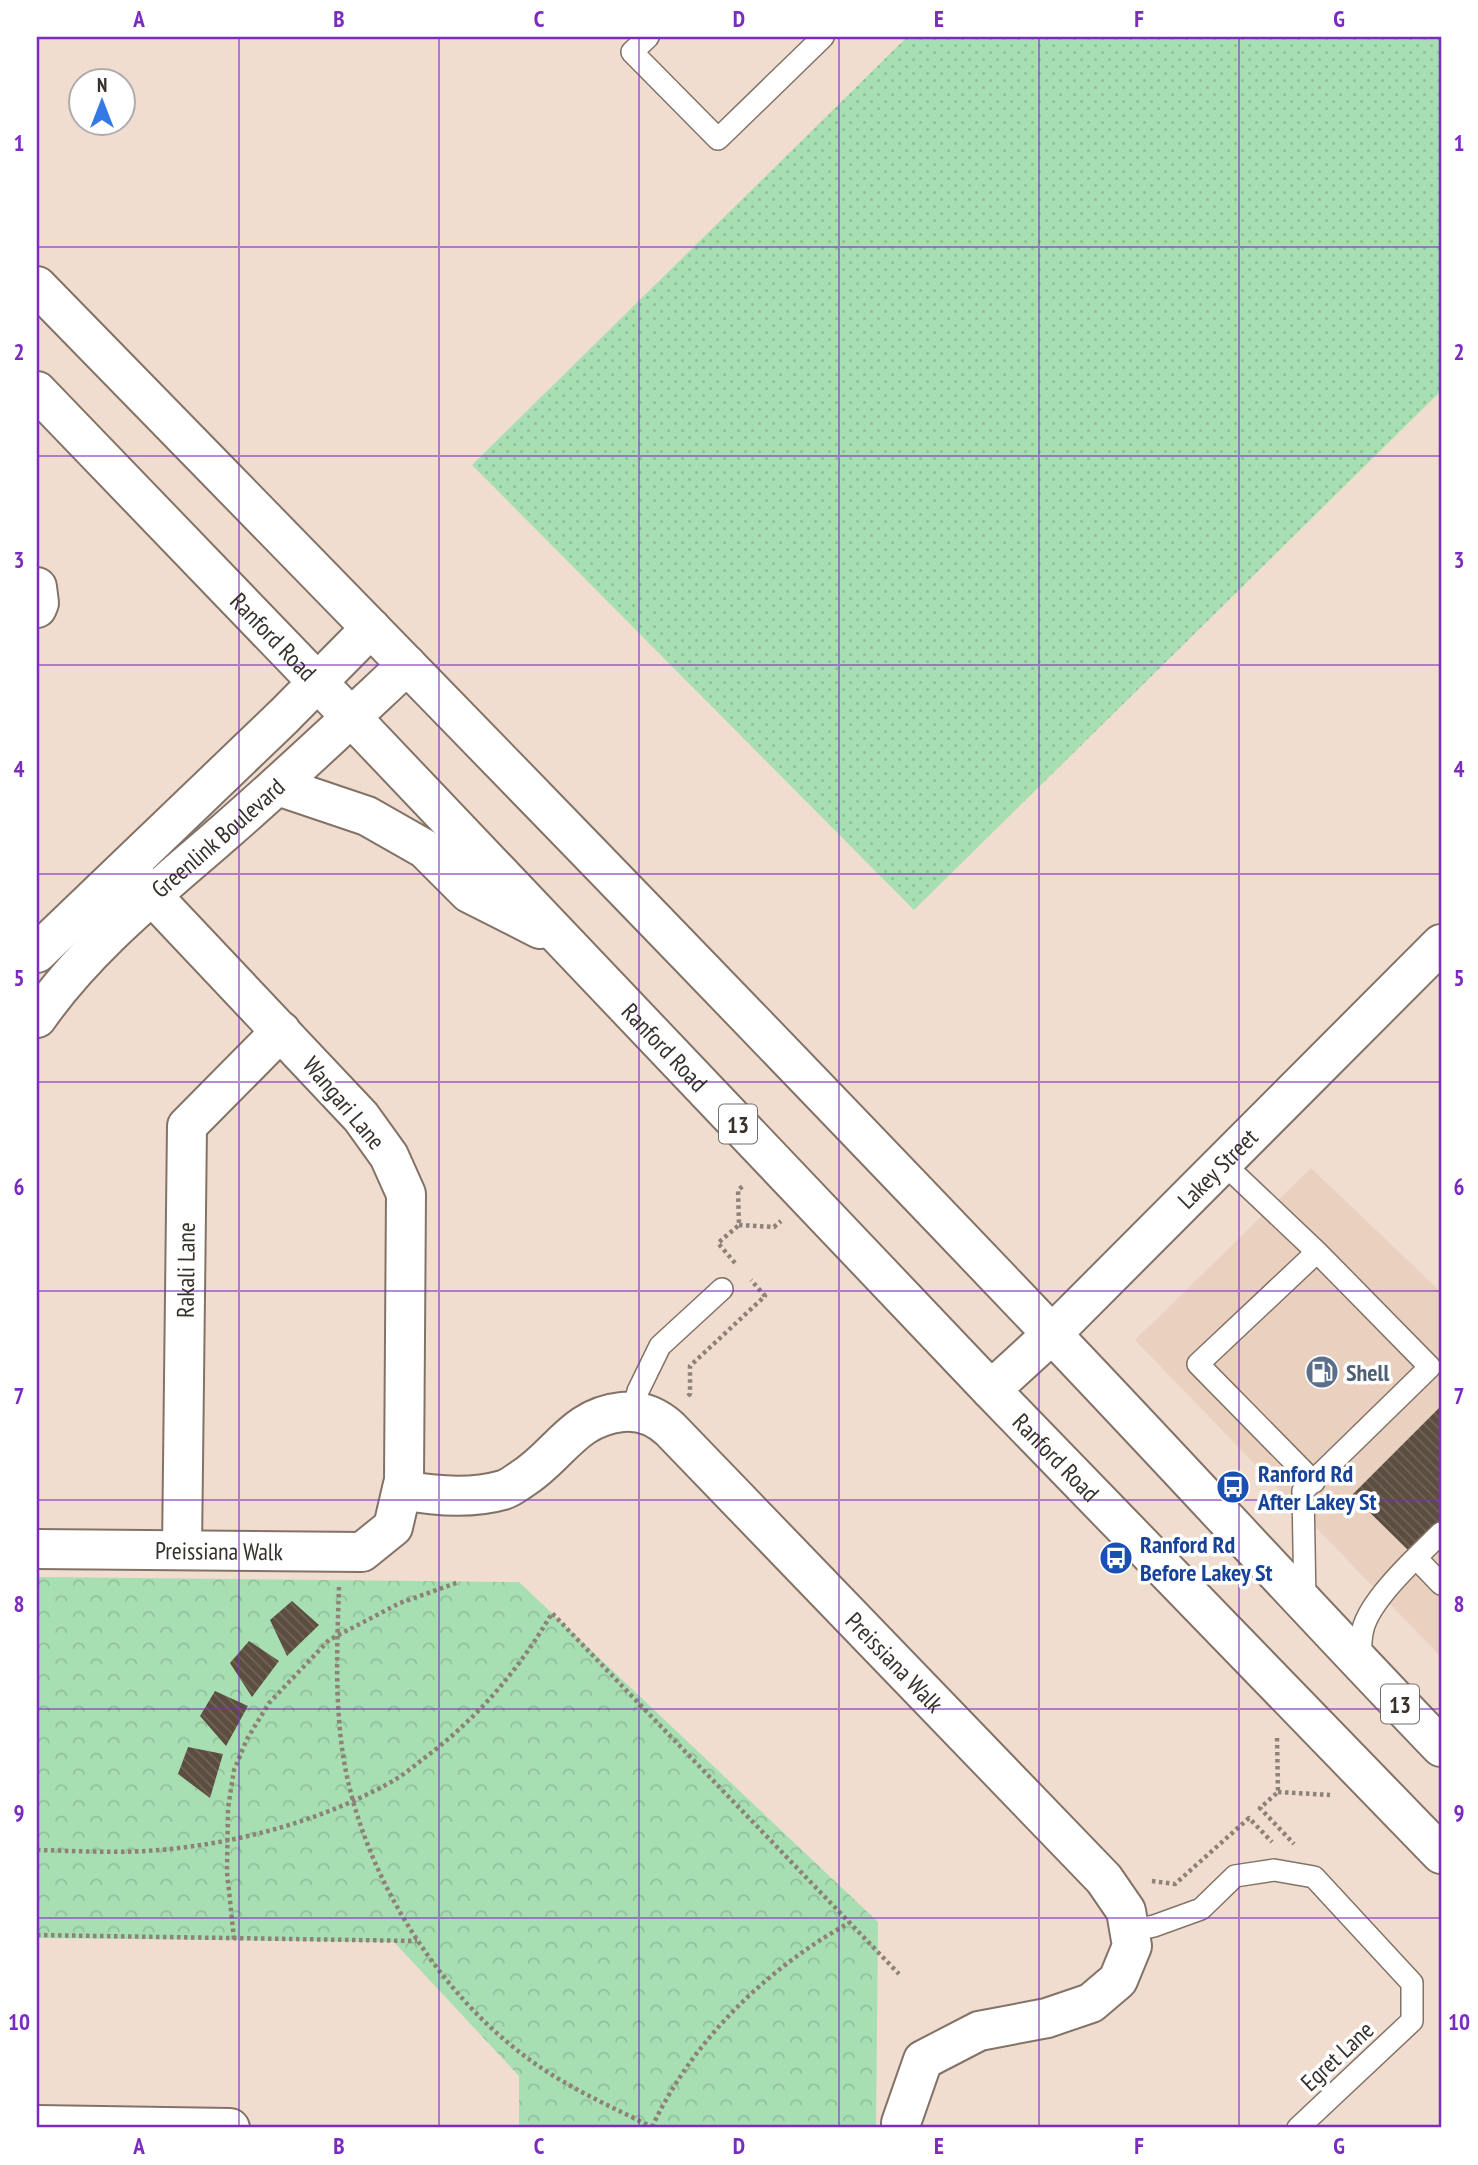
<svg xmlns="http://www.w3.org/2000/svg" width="1478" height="2165" font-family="'PT Sans Narrow',sans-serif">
  <defs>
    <pattern id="grass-dots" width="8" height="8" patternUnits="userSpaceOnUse" patternTransform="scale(1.75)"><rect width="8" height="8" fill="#a8dfb2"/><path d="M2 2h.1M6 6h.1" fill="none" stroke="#91c099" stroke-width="1.8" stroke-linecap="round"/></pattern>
    <pattern id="forest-crowns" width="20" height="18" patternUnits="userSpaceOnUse" patternTransform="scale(1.75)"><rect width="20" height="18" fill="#a8dfb2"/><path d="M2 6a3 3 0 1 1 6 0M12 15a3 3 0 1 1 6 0" fill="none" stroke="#91c099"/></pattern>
    <pattern id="building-back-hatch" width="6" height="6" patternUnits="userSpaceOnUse" patternTransform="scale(1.75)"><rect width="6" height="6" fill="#5c4d41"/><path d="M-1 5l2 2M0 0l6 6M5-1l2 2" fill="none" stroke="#71645a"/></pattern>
  </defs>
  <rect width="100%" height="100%" fill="#f0ddd0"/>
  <path fill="#ead1bf" d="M1311,1168L1441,1292V1657L1135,1340Z"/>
  <path fill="url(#grass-dots)" d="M907,37H1441V391L914,910L472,465Z"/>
  <path fill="url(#forest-crowns)" d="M37,1577L519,1582L878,1922L876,2128H519V2076L394,1942L37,1938Z"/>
  <path fill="url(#building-back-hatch)" d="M1439,1408L1441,1410V1519L1409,1551L1352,1495Z
    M292,1601L319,1625L287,1656L270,1620Z
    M249,1641L279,1661L252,1697L230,1663Z
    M215,1691L248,1706L226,1746L200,1716Z
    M188,1747L223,1754L210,1798L178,1774Z"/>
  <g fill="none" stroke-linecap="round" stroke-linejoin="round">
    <defs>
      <path id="service" d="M648,37L632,52L718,139L823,37
        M1223,1163L1317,1252L1430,1367L1303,1491L1305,1602
        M634,1410L638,1391L660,1346L722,1289
        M1314,1482L1198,1364L1317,1252
        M1416,1558L1441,1584
        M1360,1662C1361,1651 1360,1639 1363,1629C1370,1599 1419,1555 1441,1533
        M1130,1931L1154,1926L1201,1909L1235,1876L1274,1870L1314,1877L1412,1983V2021L1298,2128"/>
      <g id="minor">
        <path d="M37,587L39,603L37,608"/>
        <path d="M37,953L284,716L371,628"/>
        <path id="s1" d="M37,1018C88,945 160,889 226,831C288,777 347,721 407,665"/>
        <path id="s2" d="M402,1490C434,1496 472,1499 503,1490C510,1488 516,1483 522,1479C559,1456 573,1417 622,1412C640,1410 656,1416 670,1429L1104,1879L1126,1911L1132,1946L1118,1980L1091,2003L1047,2018L979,2031L923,2060L901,2123V2128"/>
        <path id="s3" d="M37,1549L362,1552L393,1527L404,1480L406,1194L389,1156L361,1117L127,869"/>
        <path id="s4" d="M182,1550L187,1126L281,1031"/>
        <path d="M37,2125L230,2128"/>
      </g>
      <g id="tertiary">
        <path id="s5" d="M991,1390L1052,1334L1441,944"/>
      </g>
      <g id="primary">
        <path d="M37,286C376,633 715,980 1050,1332C1181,1469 1309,1610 1441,1747"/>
        <path id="s6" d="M37,391L351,717L991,1390L1441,1854"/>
        <path d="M278,786L367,816L425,849L469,893L540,929"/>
      </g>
    </defs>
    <use href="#service" stroke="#837367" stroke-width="24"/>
    <use href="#minor" stroke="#837367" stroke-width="42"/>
    <use href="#tertiary" stroke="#837367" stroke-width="42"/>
    <use href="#primary" stroke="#837367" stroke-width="42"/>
    <path stroke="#8d8178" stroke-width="4.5" stroke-dasharray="3.5 3.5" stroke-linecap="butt" d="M739,1225L774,1227L781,1221
      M735,1263L718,1243L739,1225L738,1190L744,1185
      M688,1396L690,1394V1366L765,1296L751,1280
      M339,1587C337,1648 334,1711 346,1772C369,1885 444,2002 540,2067C575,2091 614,2108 652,2127
      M1277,1738L1278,1792L1260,1808L1294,1844
      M1278,1792L1330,1795
      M37,1850C81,1851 126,1854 170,1849C247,1841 325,1819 393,1781C403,1775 413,1767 423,1759C476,1720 519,1670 552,1613L899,1974
      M1152,1881L1175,1884L1249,1818L1272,1842
      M37,1935L417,1941
      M234,1939L227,1872L228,1808L234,1770L247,1739L269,1703L329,1640L400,1603L459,1582
      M652,2127C692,2041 766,1969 849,1923"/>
    <use href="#service" stroke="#fff" stroke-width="21"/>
    <use href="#minor" stroke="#fff" stroke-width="38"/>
    <use href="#tertiary" stroke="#fff" stroke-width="38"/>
    <use href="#primary" stroke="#fff" stroke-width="38"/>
  </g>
  <path fill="none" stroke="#7b2cbf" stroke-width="2" stroke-opacity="0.55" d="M239,37V2128M439,37V2128M639,37V2128M839,37V2128M1039,37V2128M1239,37V2128M37,247H1441M37,456H1441M37,665H1441M37,874H1441M37,1082H1441M37,1291H1441M37,1500H1441M37,1709H1441M37,1918H1441"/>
  <defs>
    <symbol id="fuel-disc" viewBox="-11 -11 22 22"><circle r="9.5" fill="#5c6f8a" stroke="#fff"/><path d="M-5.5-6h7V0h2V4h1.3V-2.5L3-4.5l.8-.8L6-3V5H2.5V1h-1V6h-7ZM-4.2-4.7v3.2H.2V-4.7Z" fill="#fff"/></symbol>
    <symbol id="bus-disc" viewBox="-11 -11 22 22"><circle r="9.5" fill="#1a4fb4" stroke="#fff"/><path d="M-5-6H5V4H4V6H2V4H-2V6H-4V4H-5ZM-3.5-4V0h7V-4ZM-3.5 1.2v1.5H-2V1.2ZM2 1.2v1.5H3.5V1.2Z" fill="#fff"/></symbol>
  </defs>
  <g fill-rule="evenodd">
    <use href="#fuel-disc" x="1303" y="1353" width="38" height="38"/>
    <use href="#bus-disc" x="1214" y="1468" width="38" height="38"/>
    <use href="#bus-disc" x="1097" y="1539" width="38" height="38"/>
  </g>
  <g text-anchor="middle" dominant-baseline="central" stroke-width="7" stroke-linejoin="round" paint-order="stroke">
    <g fill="#fff" stroke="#736e6b" stroke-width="2">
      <rect x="719" y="1104.5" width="38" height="39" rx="5"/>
      <rect x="1381" y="1684.5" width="38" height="39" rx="5"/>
    </g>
    <g font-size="23" font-weight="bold" fill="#37302b">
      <text x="738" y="1124">13</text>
      <text x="1400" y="1704">13</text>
    </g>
    <g font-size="24" fill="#37302b" stroke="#fff">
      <text stroke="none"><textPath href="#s6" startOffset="341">Ranford Road</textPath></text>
      <text stroke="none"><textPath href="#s1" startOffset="256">Greenlink Boulevard</textPath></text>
      <text stroke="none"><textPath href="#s6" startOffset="908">Ranford Road</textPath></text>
      <text transform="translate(344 1103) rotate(50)">Wangari Lane</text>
      <text stroke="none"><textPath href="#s5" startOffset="317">Lakey Street</textPath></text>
      <text stroke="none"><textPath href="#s4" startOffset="280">Rakali Lane</textPath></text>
      <text stroke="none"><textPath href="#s6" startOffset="1475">Ranford Road</textPath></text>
      <text stroke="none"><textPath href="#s3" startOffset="182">Preissiana Walk</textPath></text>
      <text stroke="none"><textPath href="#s2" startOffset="623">Preissiana Walk</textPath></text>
      <text transform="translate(1337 2056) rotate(-43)">Egret Lane</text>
    </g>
    <g font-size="24" font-weight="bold" fill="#4e5e75" stroke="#fff" text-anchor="start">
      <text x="1346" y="1372">Shell</text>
    </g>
    <g font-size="24" font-weight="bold" fill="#164399" stroke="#fff" text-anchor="start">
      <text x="1258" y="1473">Ranford Rd<tspan x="1258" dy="28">After Lakey St</tspan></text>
      <text x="1140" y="1544">Ranford Rd<tspan x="1140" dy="28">Before Lakey St</tspan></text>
    </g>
  </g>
  <rect width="1478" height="2165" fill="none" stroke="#ffffff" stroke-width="77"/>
  <g transform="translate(102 102)"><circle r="33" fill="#ffffff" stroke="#afacaa" stroke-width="2"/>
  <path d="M0-5L12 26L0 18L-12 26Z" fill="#3479e6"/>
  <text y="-10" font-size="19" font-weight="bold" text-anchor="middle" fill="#37302b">N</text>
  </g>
  <rect x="38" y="38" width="1402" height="2088" fill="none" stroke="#7b2cbf" stroke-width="2.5"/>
  <g font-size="23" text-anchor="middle" font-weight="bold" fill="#7b2cbf">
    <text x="139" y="27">A</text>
    <text x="339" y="27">B</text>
    <text x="539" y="27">C</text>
    <text x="739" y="27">D</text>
    <text x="939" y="27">E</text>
    <text x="1139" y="27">F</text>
    <text x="1339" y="27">G</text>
    <text x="19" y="151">1</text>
    <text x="1459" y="151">1</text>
    <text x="19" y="360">2</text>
    <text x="1459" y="360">2</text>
    <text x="19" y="568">3</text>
    <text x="1459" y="568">3</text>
    <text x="19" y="777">4</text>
    <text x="1459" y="777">4</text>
    <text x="19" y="986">5</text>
    <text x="1459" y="986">5</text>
    <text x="19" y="1195">6</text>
    <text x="1459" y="1195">6</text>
    <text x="19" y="1404">7</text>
    <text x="1459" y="1404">7</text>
    <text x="19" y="1612">8</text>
    <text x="1459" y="1612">8</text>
    <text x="19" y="1821">9</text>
    <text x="1459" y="1821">9</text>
    <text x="19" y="2030">10</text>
    <text x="1459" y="2030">10</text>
    <text x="139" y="2154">A</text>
    <text x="339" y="2154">B</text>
    <text x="539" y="2154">C</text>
    <text x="739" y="2154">D</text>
    <text x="939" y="2154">E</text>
    <text x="1139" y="2154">F</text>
    <text x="1339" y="2154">G</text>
  </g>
</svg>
